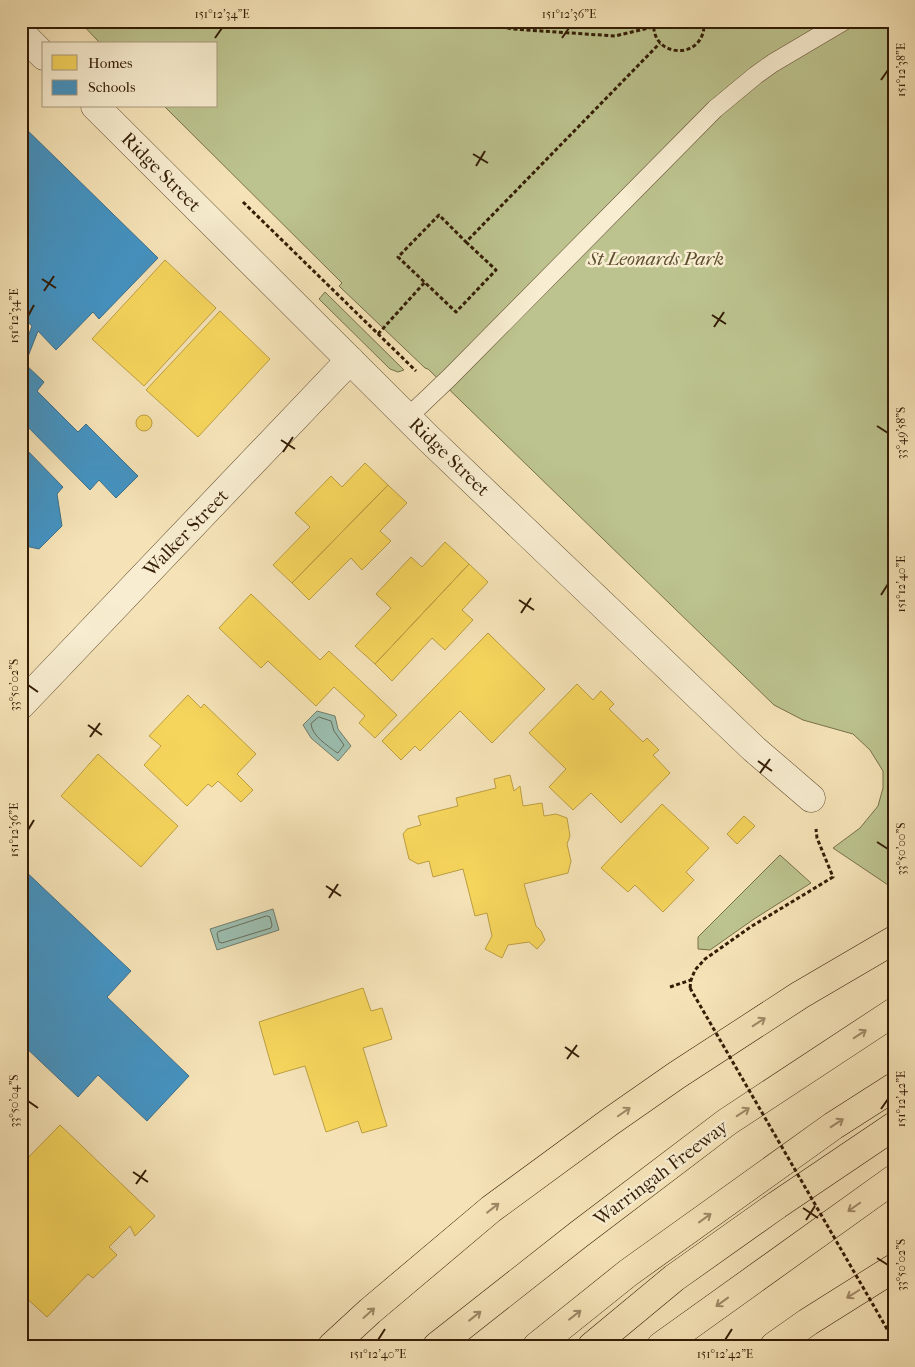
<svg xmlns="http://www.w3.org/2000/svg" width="915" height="1367" font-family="'IM FELL French Canon',serif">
  <rect width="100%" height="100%" fill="#f5e3b7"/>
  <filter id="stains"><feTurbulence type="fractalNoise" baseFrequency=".004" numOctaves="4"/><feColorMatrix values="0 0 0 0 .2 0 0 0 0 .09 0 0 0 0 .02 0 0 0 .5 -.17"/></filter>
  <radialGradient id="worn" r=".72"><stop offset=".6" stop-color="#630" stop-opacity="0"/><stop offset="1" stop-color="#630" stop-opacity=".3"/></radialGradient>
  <path fill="#bcc38e" stroke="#78704a" d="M79,21H894V889L833,848L860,828L878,806L883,788V771L870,750L853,734L803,720L774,705L428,369L425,368L339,286L342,283L164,106H216V44H101Z
    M325,292L404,370L398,372L390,369L319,299Z
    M780,855L811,883L754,919L710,950L698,949V937Z"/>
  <path fill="#9cbeb0" stroke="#727d6c" d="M317,711L335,716L338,729L351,746L338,761L311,738L303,725Z
    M273,909L279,930L217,950L210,929Z"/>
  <path fill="#f6d55c" stroke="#bc9e42" d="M165,260L216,308L144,386L92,339Z
    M220,311L270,359L198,437L146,390Z
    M136 423a8 8 0 1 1 16 0a8 8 0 1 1-16 0Z
    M365,463L388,485L292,583L273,565L310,527L295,513L331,476L342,487Z
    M388,485L407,503L380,531L391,541L362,570L351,558L309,600L292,583Z
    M445,542L469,564L375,664L355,646L391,608L376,594L411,557L422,567Z
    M469,564L488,582L462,610L473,620L445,650L432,638L392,681L375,664Z
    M251,594L320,660L329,651L397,715L375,738L359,723L365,716L334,687L316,706L268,661L261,668L219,628Z
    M488,633L545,689L492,743L460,711L420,751L415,746L401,760L382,741Z
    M577,684L593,700L601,691L614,704L609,709L643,742L647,738L659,750L653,755L670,773L621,823L591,793L573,810L549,787L566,769L529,733Z
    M188,695L201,708L204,704L256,754L237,774L253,790L241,802L218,781L212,787L208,784L187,806L144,765L161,746L149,736Z
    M98,754L178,826L141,867L61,796Z
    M510,775L514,791L520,786L523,806L542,803L544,816L556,814L567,818L570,836L567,844L571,861L568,873L524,884L536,926L541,931L545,940L537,949L529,942L508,945L502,958L485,949L492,936L487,913L475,916L463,869L433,877L429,861L418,864L409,859L403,834L407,829L421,825L418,816L458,806L456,798L496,788L494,779Z
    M662,804L709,848L686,872L694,880L663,912L635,885L628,892L601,868Z
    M744,816L755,826L737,844L727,834Z
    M363,988L371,1011L382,1008L392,1039L363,1048L387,1126L362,1133L358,1121L326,1132L305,1066L274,1075L259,1022Z
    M60,1125L155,1216L135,1236L130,1226L109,1247L117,1255L93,1278L88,1274L47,1317L21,1293V1202L26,1198L21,1193V1185L28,1178L21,1172V1165Z"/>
  <path fill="#4393c3" stroke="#3e6f8a" d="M21,124L158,258L99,319L93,312L56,350L38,331L25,364L44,382L37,391L78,432L86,424L138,476L116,498L99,480L90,490L21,420V355L32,326L21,316Z
    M21,444L63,487L57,494L62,526L39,549L21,545Z
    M21,867L131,971L107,997L189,1076L147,1121L98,1075L78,1097L21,1043Z"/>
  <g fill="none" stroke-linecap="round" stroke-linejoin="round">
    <path stroke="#686d5a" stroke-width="1" d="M319,717L331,721L334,731L344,745L338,753L336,752C327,745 312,736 311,724Z
      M267,916L270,917L272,925L271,928L222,943L219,942L217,934L218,932Z"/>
    <defs>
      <path id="service" d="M408,417L450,377L715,109L756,75L773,63L844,21"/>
      <path id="minor" d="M21,33L44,56
        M95,106L428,438L754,749L811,798"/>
      <path id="tertiary" d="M21,705L350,360"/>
      <path id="motorway" d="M332,1346L370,1311L491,1209L611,1121L677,1075L800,995L894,940
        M437,1346L578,1235L727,1122L894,1012
        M537,1346L628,1273L833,1126L894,1087
        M592,1346L674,1278L777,1205L894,1126
        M661,1346L894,1179
        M774,1346L808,1322L894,1268"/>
    </defs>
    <use href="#service" stroke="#644e32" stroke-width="19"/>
    <use href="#minor" stroke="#644e32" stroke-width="29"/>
    <use href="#tertiary" stroke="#644e32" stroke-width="29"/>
    <use href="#motorway" stroke="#331c05" stroke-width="29"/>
    <path stroke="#331c05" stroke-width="3" stroke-dasharray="4 2.5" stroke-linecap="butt" d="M482,21L512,29L615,36L653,27
      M654,21C649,59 707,62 704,21
      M243,202L416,371
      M466,242L496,270L456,312L398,257L439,215L466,242L660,43
      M378,334L425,282
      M670,987L691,980
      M690,988L691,980L695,970L705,959L752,926L833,877L817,838L816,829"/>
    <use href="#service" stroke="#f8edd0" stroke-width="18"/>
    <use href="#minor" stroke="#f8edd0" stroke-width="28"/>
    <use href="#tertiary" stroke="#f8edd0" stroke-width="28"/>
    <use href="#motorway" stroke="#f5e3b7" stroke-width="28"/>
    <path stroke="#331c05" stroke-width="3" stroke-dasharray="4 2.5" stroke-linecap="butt" d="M690,988L894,1341"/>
  </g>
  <defs><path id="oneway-shaft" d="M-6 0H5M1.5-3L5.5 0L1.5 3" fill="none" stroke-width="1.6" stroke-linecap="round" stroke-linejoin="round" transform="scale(1.25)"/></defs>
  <g stroke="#9e8967">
    <use href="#oneway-shaft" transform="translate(759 1022) rotate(-33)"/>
    <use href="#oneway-shaft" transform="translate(860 1034) rotate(-33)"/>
    <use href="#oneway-shaft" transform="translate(624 1112) rotate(-35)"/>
    <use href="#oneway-shaft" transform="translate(743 1112) rotate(-33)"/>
    <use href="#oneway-shaft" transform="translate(837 1123) rotate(-33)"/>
    <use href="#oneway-shaft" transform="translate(854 1207) rotate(145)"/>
    <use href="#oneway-shaft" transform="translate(493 1208) rotate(-38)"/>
    <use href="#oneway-shaft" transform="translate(705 1218) rotate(-36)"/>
    <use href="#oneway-shaft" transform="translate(853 1294) rotate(148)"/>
    <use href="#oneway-shaft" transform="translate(722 1302) rotate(144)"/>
    <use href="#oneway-shaft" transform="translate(369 1313) rotate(-42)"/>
    <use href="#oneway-shaft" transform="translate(575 1315) rotate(-38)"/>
    <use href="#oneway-shaft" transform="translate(475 1316) rotate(-38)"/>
  </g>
  <path fill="none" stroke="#331c05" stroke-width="2" d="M215,38L222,28M562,38L569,28M881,80L888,70M473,154L488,163M476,166L485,151M42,279L56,288M44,291L54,276M712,315L726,324M28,316L34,305M714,327L724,312M877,426L888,433M281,440L295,449M283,452L293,437M881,595L888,584M519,600L534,610M521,613L531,598M28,685L38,692M88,725L102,735M90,737L100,723M758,761L772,771M760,773L770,759M28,830L34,820M877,842L888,849M326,886L341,896M329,898L338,884M565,1047L579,1057M567,1059L577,1045M28,1101L38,1108M881,1109L888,1099M133,1172L148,1182M136,1184L146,1170M803,1208L818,1218M806,1220L815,1206M877,1258L888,1265M378,1340L385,1329M725,1340L732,1329"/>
  <g text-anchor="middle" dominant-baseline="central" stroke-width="5" stroke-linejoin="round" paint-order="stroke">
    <g font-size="19" fill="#331c05" stroke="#f8edd0">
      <text transform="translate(161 172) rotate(45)">Ridge Street</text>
      <text transform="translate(449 457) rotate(44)">Ridge Street</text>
      <text transform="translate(186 533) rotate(-46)">Walker Street</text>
      <text transform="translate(661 1173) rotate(-37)">Warringah Freeway</text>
    </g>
    <g font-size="19" font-style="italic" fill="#5c4e2e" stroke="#f8edd0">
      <text x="656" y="259">St Leonards Park</text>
    </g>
  </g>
  <rect width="915" height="1367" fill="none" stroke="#f5e3b7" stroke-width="55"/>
  <rect x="42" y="42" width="175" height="65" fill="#f8edd0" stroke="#a9997f"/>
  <rect x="52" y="55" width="25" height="15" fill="#f6d55c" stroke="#a9997f"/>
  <text x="88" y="68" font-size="15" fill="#331c05">Homes</text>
  <rect x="52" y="80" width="25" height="15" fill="#4393c3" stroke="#a9997f"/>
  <text x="88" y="92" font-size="15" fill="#331c05">Schools</text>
  <rect x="28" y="28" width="860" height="1312" fill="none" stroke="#331c05" stroke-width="2"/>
  <g font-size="12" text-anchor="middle" fill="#331c05">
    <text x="222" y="18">151°12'34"E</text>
    <text x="569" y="18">151°12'36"E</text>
    <text transform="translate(901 70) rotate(-90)" y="4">151°12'38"E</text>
    <text transform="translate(14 316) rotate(-90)" y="4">151°12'34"E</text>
    <text transform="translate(901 433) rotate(-90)" y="4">33°49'58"S</text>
    <text transform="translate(901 584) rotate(-90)" y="4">151°12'40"E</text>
    <text transform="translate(14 685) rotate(-90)" y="4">33°50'02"S</text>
    <text transform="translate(14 830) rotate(-90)" y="4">151°12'36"E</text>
    <text transform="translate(901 849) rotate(-90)" y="4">33°50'00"S</text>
    <text transform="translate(901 1099) rotate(-90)" y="4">151°12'42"E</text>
    <text transform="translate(14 1101) rotate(-90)" y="4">33°50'04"S</text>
    <text transform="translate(901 1265) rotate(-90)" y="4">33°50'02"S</text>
    <text x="378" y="1358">151°12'40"E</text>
    <text x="725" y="1358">151°12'42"E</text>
  </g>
  <rect width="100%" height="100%" filter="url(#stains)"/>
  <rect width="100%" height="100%" fill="url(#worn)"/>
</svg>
